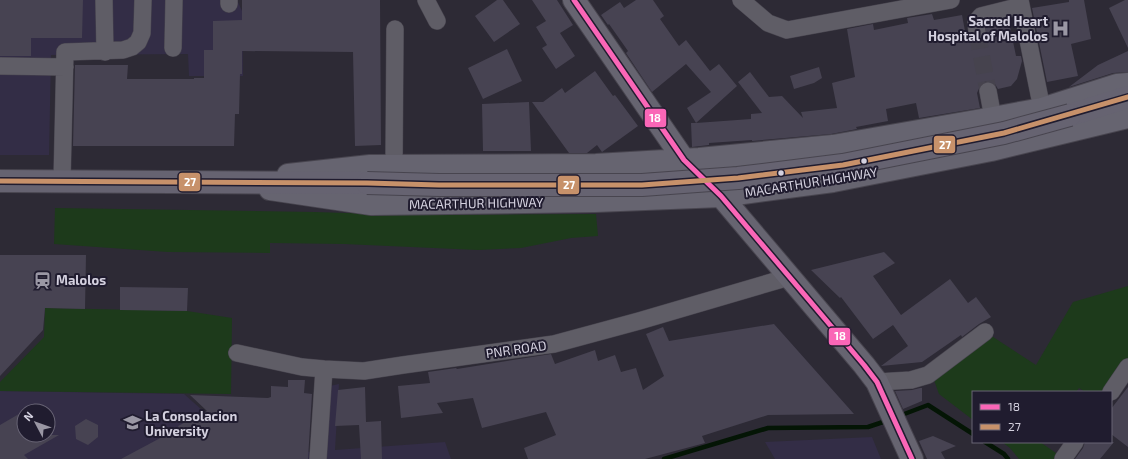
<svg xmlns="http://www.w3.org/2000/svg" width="1128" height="459" font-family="'Exo 2',sans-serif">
  <rect width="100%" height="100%" fill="#2d2a35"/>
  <path fill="#332d46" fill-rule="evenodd" d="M0,0H237L242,11L243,76H189L188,54L51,55L49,155H0Z
    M339,384L335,450L445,442L451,459H277L312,451L315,389Z
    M0,391L184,394L257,459H0ZM24,411H48V435H24Z
    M872,437L881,459H775L765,442Z"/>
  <path fill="#1d3a1b" d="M55,208L314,212L411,215L596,214L598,236L571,238L521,248L478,250L344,244L270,243V253L168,252L54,244Z
    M1128,286V364L1107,392H1085L1079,388L1076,392H973V420L939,394L930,369L984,331L1036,365L1073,302Z
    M45,308L187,311L232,318L231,394L0,391V382L44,337Z
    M1002,442H1040L1059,455L1056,459H1019L1010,448Z"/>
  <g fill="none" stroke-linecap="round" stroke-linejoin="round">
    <path stroke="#041505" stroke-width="4.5" d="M899,416L928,405L973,434
      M985,442L1004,454L1008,459
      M664,459L768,428L868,427L889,420"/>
  </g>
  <path fill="#474352" d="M0,0H83L82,38H31V56H0Z
    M242,0H380L381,145L355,146L353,52L242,51V74H240L239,114H235L234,146H73L75,65H128L127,79H194V78H204V50H213V21L242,20Z
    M497,0H503L520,24L494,42L475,16Z
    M532,0H557L573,25L560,33L575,56L556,69L542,48L547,45L536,27L546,21Z
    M636,0H653L664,16L660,19L679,46L686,40L710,71L719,64L737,86L696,123L751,119V114L762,113L738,82L750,72L769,97L782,96L803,118L801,112L837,108L832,83L855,77L847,29L873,24L874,30L908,23L907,18L932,14L934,20L962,15L965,31L967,30L969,37L973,41L978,42L982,40L986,36V26L1009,22L1016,56H1021L1022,61L1017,79L1011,86L998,89L995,84L991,81H986L981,84L977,93L980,108L919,118L916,103L886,109L888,121L856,127L857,129L831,134L752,141V140L709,143V145L692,147L691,123H696L687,108L711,92L686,64L652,92L626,53L628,51L609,24L608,25L601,15L620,2L624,8Z
    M1069,0H1084L1091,39L1071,44L1078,76L1047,82L1032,8L1069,2Z
    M1125,0H1128V48L1109,8Z
    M507,49L522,81L483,99L468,68Z
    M1128,51V72L1113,73L1069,87L1098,65Z
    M819,67L822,78L814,83L794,89L790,76Z
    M595,71L613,96L615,95L638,126L602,152L597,145L587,153H569L532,102H543L562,88L565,93Z
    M529,102L531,151H483L482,104Z
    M884,252L895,263L873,276L901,315L950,279L968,303L976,297L991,317L979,324L962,337L961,335L922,362L881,366L908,346L893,325L873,339L841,297L840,298L811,270Z
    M0,255H86L85,309L45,308L43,330L0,376Z
    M120,287L188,288L187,311L120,310Z
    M774,324L854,414L768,415L702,436L705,443L645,459H528L524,448L556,435L546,412L482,428L473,398L437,403L443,413L401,418L398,386L430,383L428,372L456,368L457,369L551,354L555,364L595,350L598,361L615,355L621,372L636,368L643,390L664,376L646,334L663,327L669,341Z
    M288,380H305L304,393L312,394L308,459H121L179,428L178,426L207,411L190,395L268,398L271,397V386L288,387Z
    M365,387L366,422L381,421L382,459H361L359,425L335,426L338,390Z
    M1128,387V447L1111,434V409Z
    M920,388H922V401L903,409L895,391L912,390Z
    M24,411V435H59L24,455L28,459H0V425Z
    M86,419L98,425V437L88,445L76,439L75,426Z
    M933,436L956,446L941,452L945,459H927L919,441Z
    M1085,442H1114L1100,459H1075L1083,448Z"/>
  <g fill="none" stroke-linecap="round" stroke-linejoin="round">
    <path stroke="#46434e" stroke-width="17" stroke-dasharray="17 8" stroke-linecap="butt" d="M977,32L988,91"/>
    <defs>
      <path id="minor" d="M104,0L105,52
        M229,0V4
        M426,0L437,21
        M741,0L768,23L787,30L951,0
        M1020,0L1042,109
        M977,32L976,22L981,16L1021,6
        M173,48L174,0
        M0,66L65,67
        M988,91L993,118
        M394,165L395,29
        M62,181L65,52L123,50L132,47L138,42L142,33L143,0
        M237,353L302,367L324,369L364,371L403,365L554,344L639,321L789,277
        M877,382L911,380L928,375L985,332
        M1111,392L1128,367
        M318,459L324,369
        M1063,459L1075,442"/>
      <path id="major" d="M574,0L684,160L721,196L864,365L877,382L912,459
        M288,175L370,166L596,165L699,159L833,146L993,118L1042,109L1117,85L1128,84
        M270,189L371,204L595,201L721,196L833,181L991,150L1128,117"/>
      <path id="highway" d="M1070,115L1128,97
        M0,181L367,183"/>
    </defs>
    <use href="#minor" stroke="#48454f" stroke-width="18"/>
    <use href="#major" stroke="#48454f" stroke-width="24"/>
    <use href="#highway" stroke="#48454f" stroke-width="24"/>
    <use href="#minor" stroke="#5f5d66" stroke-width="17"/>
    <use href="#major" stroke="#666470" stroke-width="22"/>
    <use href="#highway" stroke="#666371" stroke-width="22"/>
    <defs>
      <path id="highway-bridge" d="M367,183L439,185H642L738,178L843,165L1004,133L1070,115"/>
    </defs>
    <use href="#highway-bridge" stroke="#48454f" stroke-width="24" stroke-linecap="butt"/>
    <use href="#highway-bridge" stroke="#666371" stroke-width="22"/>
    <defs>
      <path id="bus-1" d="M574,0L684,160L721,196L864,365L877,382L912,459"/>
      <path id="bus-2" d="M0,181L367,183L439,185H642L738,178L843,165L1004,133L1128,97"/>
    </defs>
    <use href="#bus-1" stroke="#201c2f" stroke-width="8"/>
    <use href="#bus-2" stroke="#201c2f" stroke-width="8"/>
    <use href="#bus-1" stroke="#fa66b7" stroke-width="5"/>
    <use href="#bus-2" stroke="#c7916a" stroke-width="5"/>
  </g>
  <defs>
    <symbol id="hospital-bare" viewBox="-9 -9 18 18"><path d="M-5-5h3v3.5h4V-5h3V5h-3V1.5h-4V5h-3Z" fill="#9a97a4" stroke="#201c2f" stroke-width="2.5" paint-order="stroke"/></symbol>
    <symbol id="station-bare" viewBox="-9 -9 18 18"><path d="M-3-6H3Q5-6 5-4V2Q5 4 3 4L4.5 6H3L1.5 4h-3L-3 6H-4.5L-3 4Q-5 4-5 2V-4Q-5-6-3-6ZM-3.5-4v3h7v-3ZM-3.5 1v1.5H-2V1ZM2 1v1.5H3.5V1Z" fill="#9a97a4" stroke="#201c2f" stroke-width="2.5" paint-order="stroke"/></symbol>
    <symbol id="university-bare" viewBox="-9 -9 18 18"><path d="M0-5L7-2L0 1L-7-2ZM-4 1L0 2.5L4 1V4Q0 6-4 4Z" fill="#9a97a4" stroke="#201c2f" stroke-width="2.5" paint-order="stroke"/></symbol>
  </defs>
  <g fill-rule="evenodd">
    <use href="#hospital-bare" x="1048" y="16" width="25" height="25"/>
    <use href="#station-bare" x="30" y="268" width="25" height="25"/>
    <use href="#university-bare" x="120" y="410" width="25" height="25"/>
  </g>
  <g fill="#d4d1df" stroke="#201c2f" stroke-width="1.5">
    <circle cx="864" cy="161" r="3.5"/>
    <circle cx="781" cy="173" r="3.5"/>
  </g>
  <g text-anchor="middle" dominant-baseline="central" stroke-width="4" stroke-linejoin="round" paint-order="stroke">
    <g font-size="13" font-weight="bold" fill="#d4d1df" stroke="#201c2f" text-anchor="start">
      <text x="1048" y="21" text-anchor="end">Sacred Heart<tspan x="1048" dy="15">Hospital of Malolos</tspan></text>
      <text x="56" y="280">Malolos</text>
      <text x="145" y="416">La Consolacion<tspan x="145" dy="15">University</tspan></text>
    </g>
    <g font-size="13" fill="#d4d1df" stroke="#201c2f">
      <text transform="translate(811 182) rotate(-9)">MACARTHUR HIGHWAY</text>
      <text transform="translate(476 203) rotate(-1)">MACARTHUR HIGHWAY</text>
      <text transform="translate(516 349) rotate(-8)">PNR ROAD</text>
    </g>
  </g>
  <g stroke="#201c2f" stroke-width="1.5">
    <rect x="644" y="108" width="23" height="20" rx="4" fill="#fa66b7"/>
    <rect x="933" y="135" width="23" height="19" rx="4" fill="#c7916a"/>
    <rect x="178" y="172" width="23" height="20" rx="4" fill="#c7916a"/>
    <rect x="557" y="175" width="23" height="20" rx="4" fill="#c7916a"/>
    <rect x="828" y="327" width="23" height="19" rx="4" fill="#fa66b7"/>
  </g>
  <g font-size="11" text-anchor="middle" font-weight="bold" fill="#fff">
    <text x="655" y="122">18</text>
    <text x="945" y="149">27</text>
    <text x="190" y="186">27</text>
    <text x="569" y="189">27</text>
    <text x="840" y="340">18</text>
  </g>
  <rect x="972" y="391" width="140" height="52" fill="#201c2f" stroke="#686475"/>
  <rect x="980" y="404" width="20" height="6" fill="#fa66b7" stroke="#686475"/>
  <text x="1008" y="411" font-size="12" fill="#d4d1df">18</text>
  <rect x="980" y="424" width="20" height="6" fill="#c7916a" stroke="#686475"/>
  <text x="1008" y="431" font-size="12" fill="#d4d1df">27</text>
  <g transform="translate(36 423) rotate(311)"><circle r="19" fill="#201c2f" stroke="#686475"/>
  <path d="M0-3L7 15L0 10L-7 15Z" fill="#9a97a4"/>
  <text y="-6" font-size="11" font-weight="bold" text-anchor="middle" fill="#d4d1df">N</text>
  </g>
</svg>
